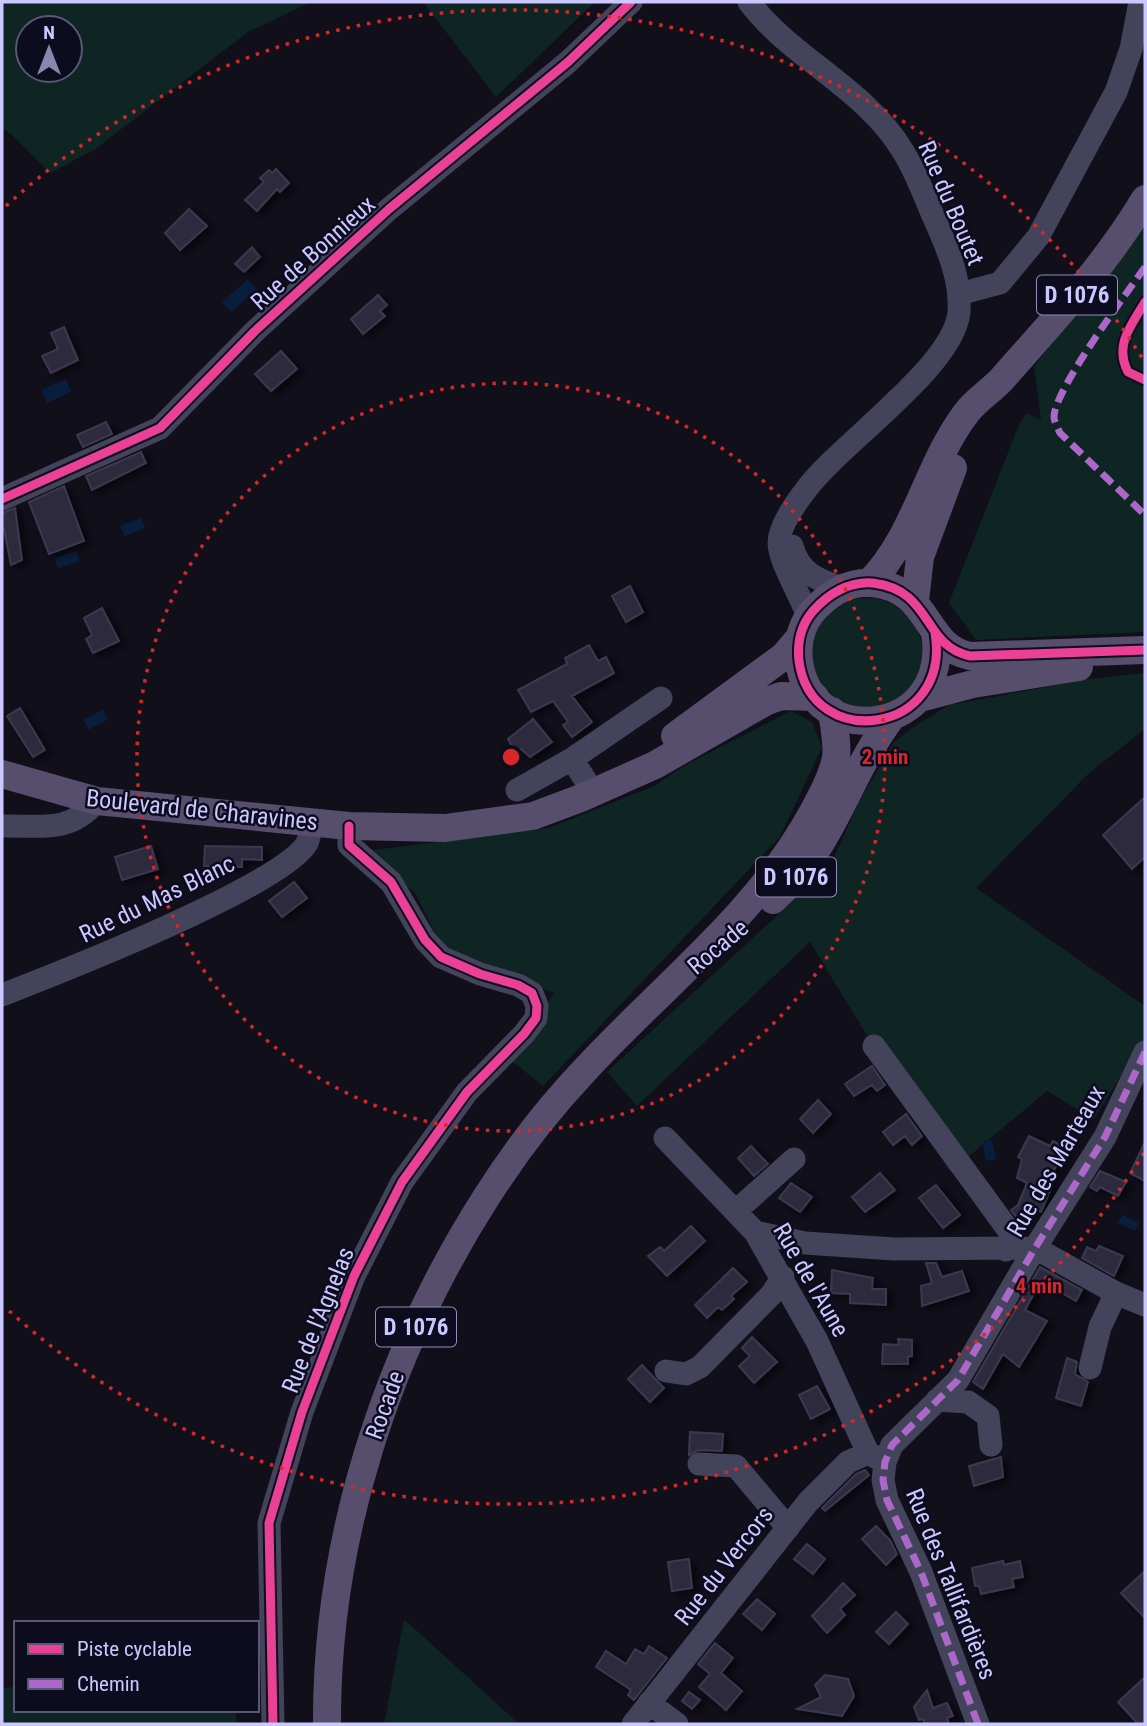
<svg xmlns="http://www.w3.org/2000/svg" width="1147" height="1726" font-family="'Roboto Condensed',sans-serif">
  <defs>
    <filter id="shadow"><feDropShadow dx="5" dy="3" stdDeviation="3.5" flood-color="#0009"/></filter>
  </defs>
  <rect width="100%" height="100%" fill="#100f1a"/>
  <path fill="#0e2524" fill-rule="evenodd" d="M2,2H311L248,32L94,150L50,173L12,135L2,128ZM70,28V70H28V28Z
    M423,2H595L496,97Z
    M1145,218V632L976,640L949,603L1018,427L1026,413L1041,420L1034,367Z
    M811 654a56 56 0 1 1 112 0a56 56 0 1 1-112 0Z
    M1145,673V729L1090,772L976,888L1145,1006V1038L1094,1119L1047,1091L950,1172L810,942L637,1106L607,1072L829,868L859,802L893,743L912,728L949,705L1089,679Z
    M791,711L812,722L822,747L780,837L543,1086L508,1058L554,993L480,964L440,943L415,893L366,851L549,828L654,786L687,764Z
    M404,1619L519,1724H384Z
    M16,1687V1710H235L237,1724H2V1688Z"/>
  <path fill="#091e3d" d="M248,279L257,289L231,312L222,302Z
    M66,379L71,392L47,403L41,390Z
    M141,518L145,528L125,536L120,526Z
    M76,551L80,561L58,568L54,558Z
    M103,709L108,719L89,730L83,720Z
    M992,1140L996,1159L986,1161L982,1141Z
    M1123,1215L1139,1223L1135,1231L1117,1222Z"/>
  <path fill="#2e2c3d" stroke="#3b394f" stroke-width="2" filter="url(#shadow)" d="M276,169L289,183L280,192L277,189L257,211L245,200L264,182L260,178L269,170L272,173Z
    M189,209L207,226L180,250L165,233Z
    M252,247L260,257L244,272L235,264Z
    M378,295L387,305L380,311L385,316L363,334L351,319Z
    M64,327L78,360L51,373L42,356L58,349L51,333Z
    M281,351L297,369L271,391L255,374Z
    M106,422L112,434L83,447L77,435Z
    M141,452L146,463L92,490L86,476Z
    M64,486L84,541L49,554L29,502Z
    M15,508L22,560L11,565L4,529L2,530V513Z
    M630,586L643,612L626,622L612,596Z
    M102,608L119,641L93,653L86,639L92,635L84,618Z
    M589,645L598,661L606,657L614,673L572,696L592,722L572,737L563,725L568,722L553,701L531,712L518,690L567,664L565,658Z
    M20,708L45,750L33,757L7,716Z
    M533,719L552,742L530,757L521,749L515,752L508,739Z
    M1145,797V857L1132,869L1103,835Z
    M151,846L158,869L122,880L115,857Z
    M205,846L262,847V860L242,859V867L204,866Z
    M294,882L307,898L282,917L269,901Z
    M872,1066L885,1085L877,1091L872,1085L854,1096L845,1084Z
    M818,1100L831,1114L813,1133L800,1119Z
    M906,1114L922,1136L912,1145L905,1136L893,1145L883,1132Z
    M1029,1136L1050,1146L1053,1141L1066,1148L1047,1183L1052,1186L1041,1212L1035,1209L1019,1221L1011,1210L1018,1205L1027,1183L1017,1178L1022,1159L1018,1157Z
    M1145,1142V1181L1130,1173Z
    M751,1146L768,1164L754,1176L738,1158Z
    M1100,1171L1126,1182L1118,1196L1100,1187L1097,1191L1090,1187Z
    M880,1173L895,1190L865,1212L852,1197Z
    M791,1183L812,1197L800,1212L779,1198Z
    M936,1185L960,1215L943,1228L919,1198Z
    M691,1226L705,1241L667,1276L648,1256L660,1247L664,1251Z
    M1099,1246L1123,1256L1114,1276L1082,1258L1087,1247L1096,1251Z
    M926,1263H936L942,1277L962,1271L969,1291L922,1306L921,1286L932,1283Z
    M1040,1267L1082,1290L1076,1301L1041,1281L1025,1310L1047,1321L1019,1367L1003,1354L983,1389L973,1382Z
    M733,1268L747,1282L731,1296L734,1299L722,1310L718,1307L707,1318L695,1305Z
    M832,1270L873,1278L872,1289H886V1305L850,1303V1294L831,1293Z
    M752,1337L777,1362L754,1383L739,1366L750,1356L742,1348Z
    M898,1339L912,1340V1356L908,1357V1364H882L883,1344L899,1345Z
    M1067,1358L1077,1362L1075,1374L1088,1382L1081,1406L1056,1398Z
    M642,1365L664,1388L650,1402L628,1379Z
    M817,1386L830,1409L811,1419L799,1395Z
    M690,1432L723,1434L722,1451L699,1450L689,1455Z
    M1001,1457L1003,1477L974,1486L969,1466Z
    M865,1470L869,1475L825,1511L822,1508L856,1474Z
    M876,1526L890,1540L897,1554L886,1565L862,1539Z
    M807,1544L825,1559L813,1574L794,1559Z
    M689,1559L692,1588L672,1591L668,1562Z
    M1003,1561L1004,1565L1020,1561L1023,1577L1012,1579L1014,1587L981,1594L979,1586H975L972,1568Z
    M1145,1571V1618L1121,1593Z
    M843,1583L855,1595L840,1609L845,1615L827,1633L812,1616Z
    M757,1599L775,1614L762,1630L743,1614Z
    M896,1612L908,1624L889,1644L876,1632Z
    M715,1643L733,1658L721,1673L742,1691L726,1710L699,1687L710,1674L698,1664Z
    M649,1646L667,1658L634,1700L628,1695L631,1690L596,1667L606,1651L626,1664L635,1649L644,1654Z
    M825,1675L848,1679L854,1696L842,1716L797,1709L821,1697L815,1685Z
    M1145,1677V1724H1138L1118,1702Z
    M927,1690L933,1708L947,1703L953,1716L947,1718L949,1724H925L923,1719L919,1720L914,1707Z
    M689,1692L700,1700L692,1709L682,1701Z"/>
  <g fill="none" stroke-linecap="round" stroke-linejoin="round">
    <path stroke="#43445b" stroke-width="23" d="M749,2C793,60 866,88 904,153C917,174 925,198 935,220C948,250 961,279 959,312C954,367 839,444 805,491C795,504 779,526 779,543C780,564 801,595 808,617
      M959,294L1000,283L1038,237L1116,92L1131,49L1140,2
      M2,499L160,428L255,331L389,209L568,62L631,2
      M792,546C799,573 819,581 843,588
      M572,759L593,792
      M517,790L572,759L661,698
      M2,826C41,825 69,834 97,801
      M2,995C56,974 284,885 307,843C310,837 310,828 312,822
      M874,1046L1012,1235L1006,1250
      M665,1138L755,1232L817,1341L868,1453L885,1462
      M737,1210L794,1159
      M755,1232L805,1243L894,1249L1035,1248L1116,1293L1145,1305
      M1090,1368L1100,1327L1116,1293
      M666,1371L686,1374L700,1367L771,1295L783,1277
      M937,1400L968,1402L988,1416L991,1445
      M699,1464L736,1466L788,1528
      M649,1703L677,1724
      M273,1724L269,1523L302,1412L354,1276L402,1182L467,1092L524,1034L536,1018L537,1006L532,993L518,985L480,974L441,957L425,940L391,882L349,845V826
      M633,1724L808,1502L848,1462L868,1453
      M978,1724L921,1572L887,1500L883,1480L885,1462L892,1445L958,1380L1035,1248L1105,1137L1145,1052"/>
    <path stroke="#574d6d" stroke-width="28" d="M869,583C916,536 927,464 967,412C977,399 991,391 1002,379C1053,321 1105,266 1145,199
      M915,601L920,557L953,468
      M935,633C952,735 811,753 799,661C797,643 801,625 813,611C828,594 849,581 873,583C933,590 922,646 970,656L1145,650
      M920,698L973,684L1079,667
      M675,736L784,656L800,637
      M2,774L97,801L349,826L445,828L533,816L581,798L655,765L767,701L781,696L815,697
      M773,900C836,844 845,780 891,718
      M327,1724C326,1539 387,1352 487,1196C515,1152 548,1109 584,1071C662,986 757,915 813,812C822,795 832,777 836,758C838,743 834,727 832,711"/>
    <path stroke="#ac68c9" stroke-width="7" stroke-dasharray="14 7" stroke-linecap="butt" d="M1145,267C1127,293 1054,390 1054,417C1054,421 1058,429 1060,433L1145,515
      M978,1724L921,1572L887,1500L883,1480L885,1462L892,1445L958,1380L1035,1248L1105,1137L1145,1052"/>
    <defs>
      <path id="cycleway" d="M1145,302C1131,326 1114,345 1128,372L1145,380
        M2,499L160,428L255,331L389,209L568,62L631,2
        M935,633C952,735 811,753 799,661C797,643 801,625 813,611C828,594 849,581 873,583C933,590 922,646 970,656L1145,650
        M273,1724L269,1523L302,1412L354,1276L402,1182L467,1092L524,1034L536,1018L537,1006L532,993L518,985L480,974L441,957L425,940L391,882L349,845V826"/>
    </defs>
    <use href="#cycleway" stroke="#0d0b1e" stroke-width="13"/>
    <use href="#cycleway" stroke="#ea4096" stroke-width="9"/>
  </g>
  <g fill="none" stroke="#d62828" stroke-width="3.5" stroke-dasharray="3.5 7">
    <circle cx="511" cy="757" r="374"/>
    <path d="M1144 1153A747 747 0 0 1 6 1308M6 206A747 747 0 0 1 1144 361"/>
  </g>
  <g text-anchor="middle" dominant-baseline="central" stroke-width="5" stroke-linejoin="round" paint-order="stroke">
    <g fill="#0d0b1e" stroke="#928fbc" stroke-width="2">
      <rect x="1037" y="275.5" width="80" height="39" rx="5"/>
      <rect x="756" y="857.5" width="80" height="39" rx="5"/>
      <rect x="376" y="1307.5" width="80" height="39" rx="5"/>
    </g>
    <g font-size="23" font-weight="bold" fill="#cbc8ff">
      <text x="1077" y="295">D 1076</text>
      <text x="796" y="877">D 1076</text>
      <text x="416" y="1327">D 1076</text>
    </g>
    <g font-size="24" fill="#cbc8ff" stroke="#0d0b1e">
      <text transform="translate(951 203) rotate(67)">Rue du Boutet</text>
      <text transform="translate(313 253) rotate(-42)">Rue de Bonnieux</text>
      <text transform="translate(202 810) rotate(6)">Boulevard de Charavines</text>
      <text transform="translate(157 899) rotate(-26)">Rue du Mas Blanc</text>
      <text transform="translate(718 947) rotate(-40)">Rocade</text>
      <text transform="translate(1056 1161) rotate(-60)">Rue des Marteaux</text>
      <text transform="translate(811 1280) rotate(60)">Rue de l'Aune</text>
      <text transform="translate(318 1320) rotate(-68)">Rue de l'Agnelas</text>
      <text transform="translate(385 1405) rotate(-70)">Rocade</text>
      <text transform="translate(724 1566) rotate(-52)">Rue du Vercors</text>
      <text transform="translate(951 1584) rotate(68)">Rue des Tallifardières</text>
    </g>
  </g>
  <circle cx="511" cy="757" r="10" fill="#d62828" stroke="#0d0b1e" stroke-width="3.5"/>
  <g font-size="21" text-anchor="middle" font-weight="bold" fill="#d62828" stroke="#0d0b1e" stroke-width="5" stroke-linejoin="round" paint-order="stroke">
    <text x="885" y="764">2 min</text>
    <text x="1039" y="1293">4 min</text>
  </g>
  <rect width="1147" height="1726" fill="none" stroke="#cbc8ff" stroke-width="7"/>
  <rect x="14" y="1621" width="245" height="91" fill="#0d0b1e" stroke="#595778" stroke-width="2"/>
  <rect x="28" y="1644" width="35" height="10" fill="#ea4096" stroke="#595778" stroke-width="2"/>
  <text x="77" y="1656" font-size="21" fill="#cbc8ff">Piste cyclable</text>
  <rect x="28" y="1679" width="35" height="10" fill="#ac68c9" stroke="#595778" stroke-width="2"/>
  <text x="77" y="1691" font-size="21" fill="#cbc8ff">Chemin</text>
  <g transform="translate(49 49)"><circle r="33" fill="#0d0b1e" stroke="#595778" stroke-width="2"/>
  <path d="M0-5L12 26L0 18L-12 26Z" fill="#8a87af"/>
  <text y="-10" font-size="19" font-weight="bold" text-anchor="middle" fill="#cbc8ff">N</text>
  </g>
</svg>
